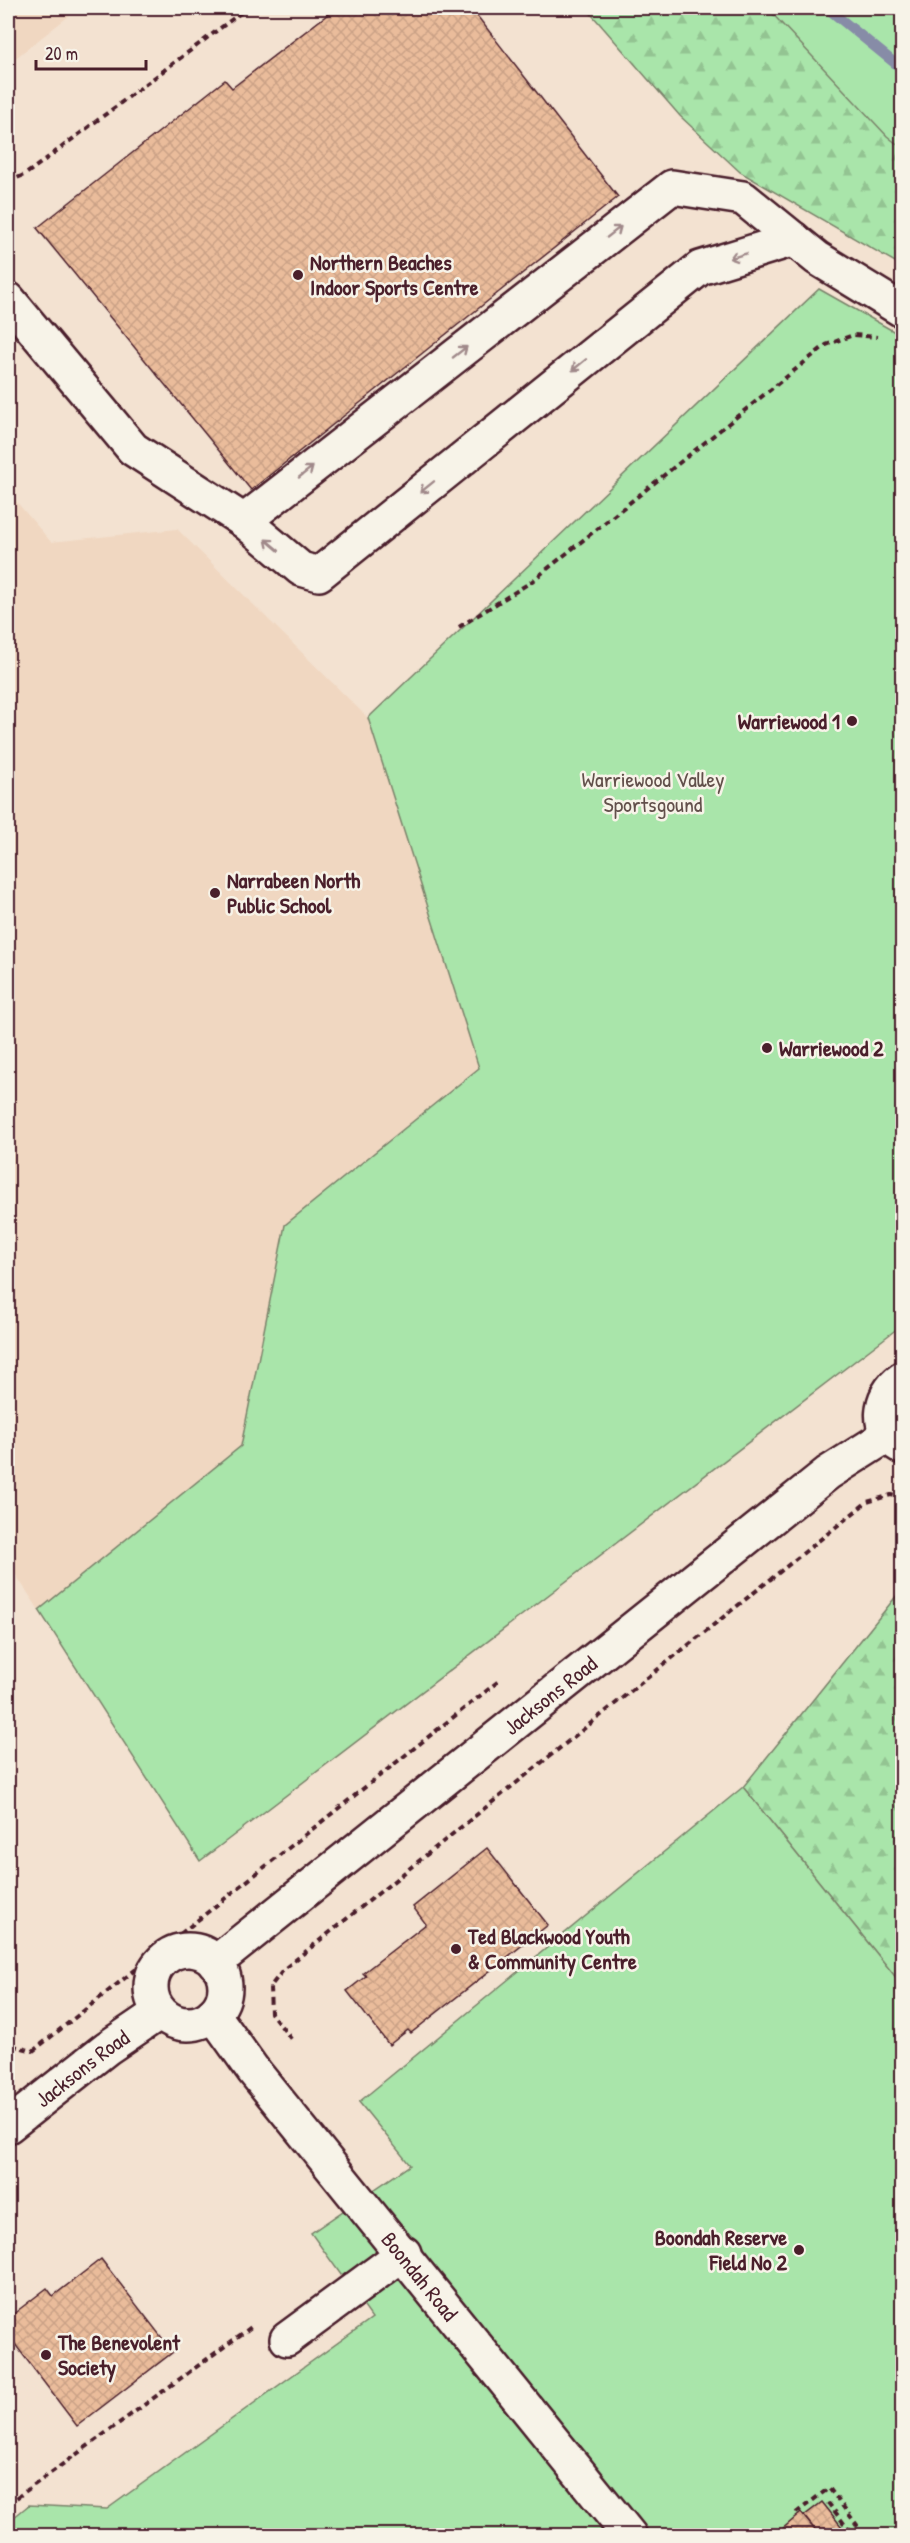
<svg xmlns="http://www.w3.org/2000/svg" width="910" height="2543" font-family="'Patrick Hand',sans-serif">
  <defs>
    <pattern id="forest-firs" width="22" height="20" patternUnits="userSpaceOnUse" patternTransform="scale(1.5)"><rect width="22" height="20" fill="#a9e5aa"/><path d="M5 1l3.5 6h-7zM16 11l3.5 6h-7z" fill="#93c492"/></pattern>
    <pattern id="building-cross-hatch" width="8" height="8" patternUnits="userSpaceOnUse" patternTransform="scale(1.5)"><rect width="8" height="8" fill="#eabc9b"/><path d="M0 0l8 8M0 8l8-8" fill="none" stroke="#caa186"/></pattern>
  </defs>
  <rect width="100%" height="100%" fill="#f3e2d1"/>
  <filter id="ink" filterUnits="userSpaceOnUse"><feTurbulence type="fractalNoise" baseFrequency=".0167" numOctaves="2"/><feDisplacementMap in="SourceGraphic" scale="12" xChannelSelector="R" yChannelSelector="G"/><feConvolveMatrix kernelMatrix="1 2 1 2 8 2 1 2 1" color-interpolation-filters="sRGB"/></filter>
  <g filter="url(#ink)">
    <path fill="#f0d7c1" d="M8,8H79L8,64Z
      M8,492L51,542L177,529L368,718L479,1067L285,1225L241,1446L39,1610L8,1563Z"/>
    <path fill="url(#forest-firs)" stroke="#7a826a" stroke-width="1.5" d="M586,8H775L902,111V266L740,172L680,116Z
      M902,1589V1985L743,1787Z"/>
    <path fill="#a9e5aa" stroke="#7a826a" stroke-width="1.5" d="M767,8H902V148L887,136Z
      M819,289L902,336V1325L200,1861L39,1610L241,1446L285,1225L479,1068L368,718Z
      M743,1787L902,1985V2535L8,2536V2522L29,2505L107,2509L372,2318L311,2233L410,2165L359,2102Z"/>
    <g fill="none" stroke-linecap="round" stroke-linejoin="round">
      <path stroke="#878ca7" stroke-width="10" d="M827,8L902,69"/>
    </g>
    <path fill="url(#building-cross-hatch)" stroke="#4a1f2b" stroke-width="1.5" d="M336,8H471L618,197L251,490L37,228L225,80L232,88Z
      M487,1848L548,1925L411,2033L408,2030L389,2045L347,1991L366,1976L363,1973L426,1924L413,1907Z
      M101,2259L173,2352L77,2426L8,2335V2318L47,2288L53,2296Z
      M822,2502L826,2507L849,2536H820L804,2516Z
      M801,2513L820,2536H774Z"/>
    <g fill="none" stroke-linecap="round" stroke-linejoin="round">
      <defs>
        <g id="minor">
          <path d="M8,299L133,449L244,521L301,569L319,574L700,268L794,239"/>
          <path d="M244,521L672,187L743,198L817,258L902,310"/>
          <path d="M902,1379C878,1395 874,1432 902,1447"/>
          <circle cx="188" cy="1987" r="37"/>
          <path id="s1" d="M215,1963L828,1473L888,1435"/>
          <path id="s2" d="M213,2014L253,2070L630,2536"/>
          <path id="s3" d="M8,2126L107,2048L160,2012"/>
          <path d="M287,2339L404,2253"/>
        </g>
      </defs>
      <use href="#minor" stroke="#4a1f2b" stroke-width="38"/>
      <path stroke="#4a1f2b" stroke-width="4" stroke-dasharray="6 4.5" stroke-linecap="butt" d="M8,182L26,174L247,8
        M459,627L531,582L826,345L853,335L877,337
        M8,2035L14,2046L33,2051L500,1680
        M291,2039L271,2013L270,1987L284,1969L867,1502L891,1495L902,1498
        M8,2504L254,2325
        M796,2513L829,2488L857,2525L849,2530L829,2504L826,2507"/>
      <use href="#minor" stroke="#f7f3e8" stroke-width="33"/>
    </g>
    <defs><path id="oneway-shaft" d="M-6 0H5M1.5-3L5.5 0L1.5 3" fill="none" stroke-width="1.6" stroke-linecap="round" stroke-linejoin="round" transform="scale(1.5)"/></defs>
    <g stroke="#a0898a">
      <use href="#oneway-shaft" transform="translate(614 232) rotate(-38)"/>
      <use href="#oneway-shaft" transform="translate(738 256) rotate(163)"/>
      <use href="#oneway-shaft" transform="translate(460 352) rotate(-38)"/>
      <use href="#oneway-shaft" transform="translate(579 365) rotate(141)"/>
      <use href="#oneway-shaft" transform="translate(306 472) rotate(-38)"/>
      <use href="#oneway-shaft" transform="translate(427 487) rotate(141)"/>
      <use href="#oneway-shaft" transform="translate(272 545) rotate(-140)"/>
    </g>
  </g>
  <g fill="#4a1f2b" stroke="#f7f3e8" stroke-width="2">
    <circle cx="298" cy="275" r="6"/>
    <circle cx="852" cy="721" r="6"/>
    <circle cx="215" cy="893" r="6"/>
    <circle cx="767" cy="1048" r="6"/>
    <circle cx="456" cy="1949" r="6"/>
    <circle cx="799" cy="2250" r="6"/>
    <circle cx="46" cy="2355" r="6"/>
  </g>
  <g text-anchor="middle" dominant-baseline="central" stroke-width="5" stroke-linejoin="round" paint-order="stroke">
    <g font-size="22" font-weight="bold" fill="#4a1f2b" stroke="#f7f3e8" text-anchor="start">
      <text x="310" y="262">Northern Beaches<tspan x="310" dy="25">Indoor Sports Centre</tspan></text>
      <text x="840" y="721" text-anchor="end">Warriewood 1</text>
      <text x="227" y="880">Narrabeen North<tspan x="227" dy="25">Public School</tspan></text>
      <text x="779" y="1048">Warriewood 2</text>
      <text x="468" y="1936">Ted Blackwood Youth<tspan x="468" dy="25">&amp; Community Centre</tspan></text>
      <text x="787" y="2237" text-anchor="end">Boondah Reserve<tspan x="787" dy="25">Field No 2</tspan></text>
      <text x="58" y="2342">The Benevolent<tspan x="58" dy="25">Society</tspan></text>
    </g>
    <g font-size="22" fill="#62504b" stroke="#f7f3e8">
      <text x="653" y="779">Warriewood Valley<tspan x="653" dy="25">Sportsgound</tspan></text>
    </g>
    <g font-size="22" fill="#4a1f2b" stroke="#f7f3e8">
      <text stroke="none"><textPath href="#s1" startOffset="429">Jacksons Road</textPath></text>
      <text stroke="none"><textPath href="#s3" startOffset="94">Jacksons Road</textPath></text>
      <text stroke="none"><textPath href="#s2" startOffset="334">Boondah Road</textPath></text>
    </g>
  </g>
  <rect width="910" height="2543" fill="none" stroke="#f7f3e8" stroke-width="30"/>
  <rect x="15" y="15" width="880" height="2513" fill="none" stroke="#4a1f2b" stroke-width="2" filter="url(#ink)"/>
  <path d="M36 60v9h110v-9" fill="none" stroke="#4a1f2b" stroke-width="3"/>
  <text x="45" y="60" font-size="18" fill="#4a1f2b" stroke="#f7f3e8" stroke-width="4.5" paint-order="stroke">20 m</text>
</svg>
